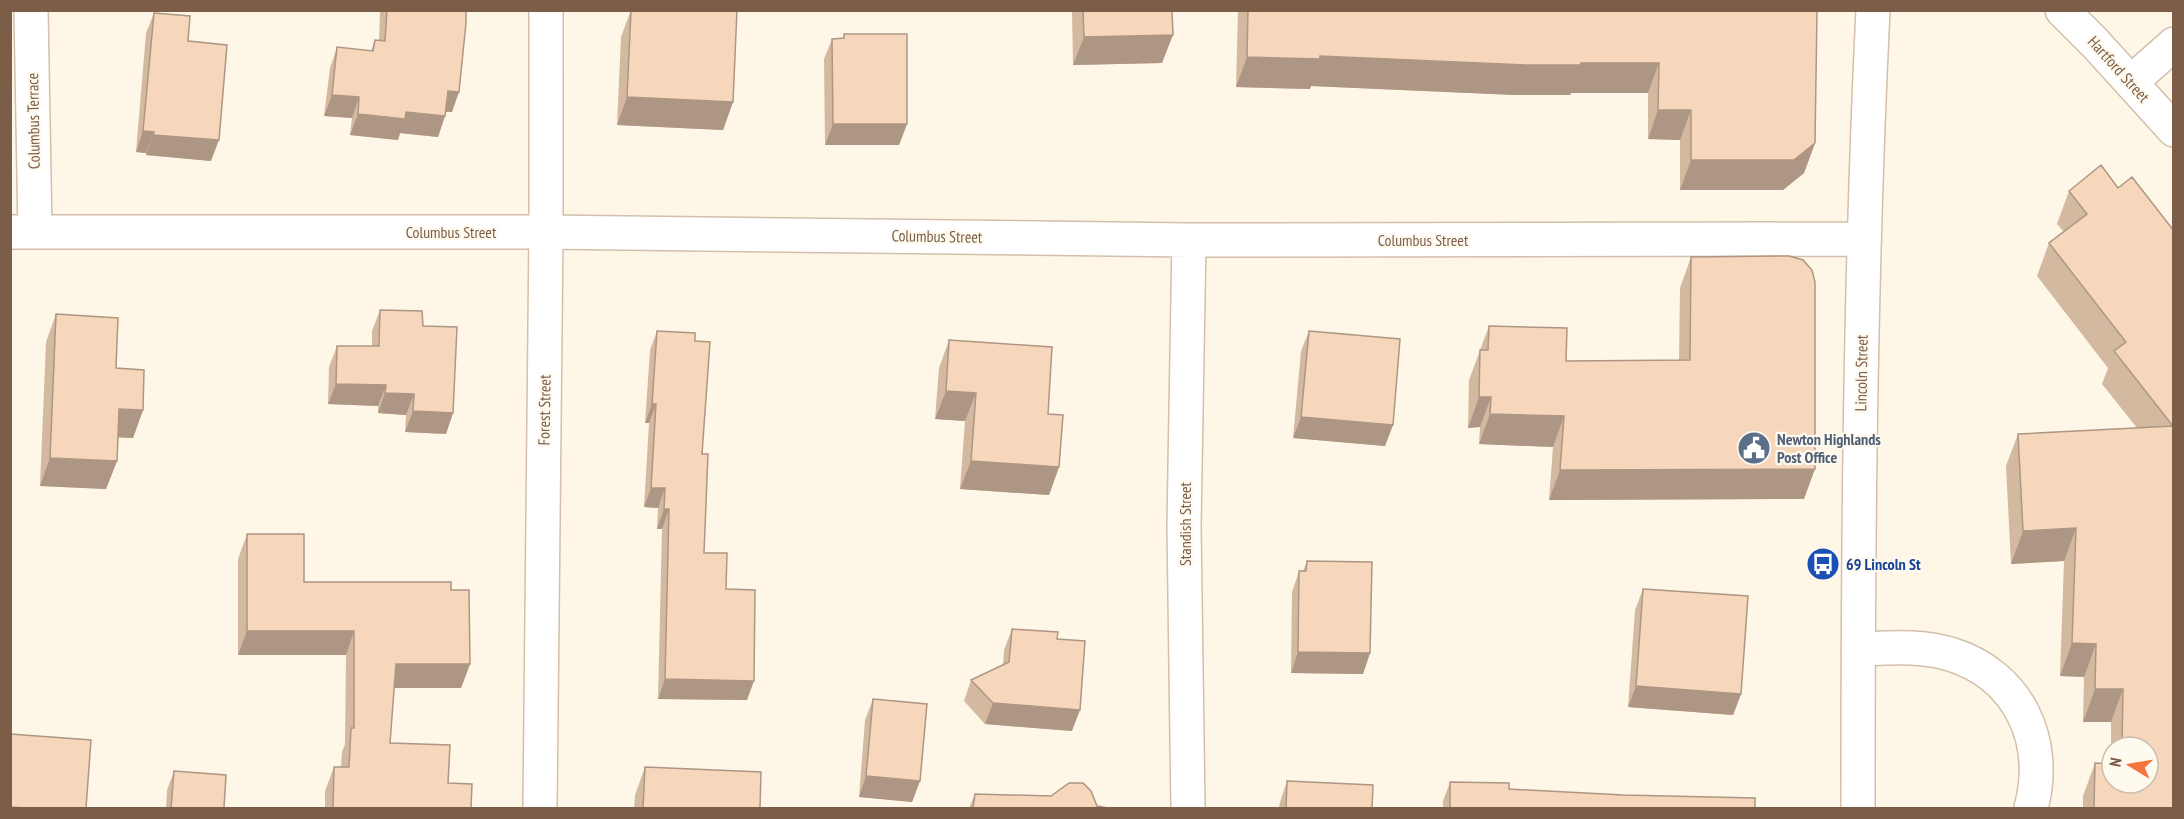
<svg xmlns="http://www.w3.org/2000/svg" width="2184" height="819" font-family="'PT Sans Narrow',sans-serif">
  <rect width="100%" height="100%" fill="#fef7e7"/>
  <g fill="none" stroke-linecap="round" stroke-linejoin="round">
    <defs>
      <path id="minor" d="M31,10L35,232
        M2062,10L2095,43L2174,130
        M2131,82L2174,44
        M10,232H546L1189,240L1863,239
        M1858,649C1889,648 1921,645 1950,654C2019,675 2049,741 2031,808
        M540,808L546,232V10
        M1188,808L1184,526L1189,240
        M1858,808C1858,542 1860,276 1873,10"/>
    </defs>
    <use href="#minor" stroke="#d3bfab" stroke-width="36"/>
    <use href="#minor" stroke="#fff" stroke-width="33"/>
  </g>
  <path fill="#d4b9a1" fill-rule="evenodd" d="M380,10H466L452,112H446L445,116L438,137L400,133L398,140L350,135L352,118L324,116L330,68L337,47L371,51L375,40L379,41Z
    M631,10L733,102L723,130L617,125L621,37Z
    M1072,10H1172L1162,63L1073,65Z
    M1238,10H1817L1815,143L1804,173L1783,190H1680V140L1648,139V93H1571L1570,95H1515L1311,86L1310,89L1236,87Z
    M154,13L188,41L211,161L146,155V153L136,152L146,33Z
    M844,34L907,124L899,145H825L824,59L832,39L843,38Z
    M2118,188L2174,231V808H2083V796L2095,763L2111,764V722H2083L2084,677L2060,676L2064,561L2011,564L2006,466L2018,434L2137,428L2102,384L2108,368L2037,276L2049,243L2064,232L2057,224L2069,191ZM2112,747H2148L2112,783Z
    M1691,257L1804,499L1549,500L1553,447L1479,444L1480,427L1468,428L1469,380L1489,326L1566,361L1679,360L1680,288Z
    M380,310L423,326L453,413L446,434L405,432L406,415L378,413V406L328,404L329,367L337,346H372V331Z
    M56,314L116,368L143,410L133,438L118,437L117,461L106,489L40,486L46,342Z
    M657,331L702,454L704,553L726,589L747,700L658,699L662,529H657L658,508L644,507L649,423H645L650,350Z
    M1309,331L1393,425L1385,446L1293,438L1301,351Z
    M949,340L1048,414L1059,467L1049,495L960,489L965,421L935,419L939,368Z
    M247,534L304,582L451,590L470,664L461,688H394L390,743L448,783L471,808H325V791L334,767H341L342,752L345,744L346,655H238V559Z
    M1307,561L1370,653L1363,674L1291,673L1292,592L1299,571H1303Z
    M1643,589L1741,694L1733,715L1628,707L1635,610Z
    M1012,629L1057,639L1072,731L985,724L964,701L971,680L1003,665L1004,650Z
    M873,699L920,781L912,802L859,797L865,720Z
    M645,767L760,808H634L635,795Z
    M174,771L224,808H166L167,790Z
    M1287,781L1372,808H1279L1280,802Z
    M1450,782L1509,789L1755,808H1443V801Z
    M975,794L1097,806L1107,808H969Z"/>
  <path fill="#ad9683" d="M1173,35L1162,63L1073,65L1084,37Z
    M1320,56L1581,63H1659L1648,93H1571L1570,95H1515L1311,86L1310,89L1236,87L1247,57Z
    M448,91L459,92L452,112L440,111Z
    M332,95L359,97L352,118L324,116Z
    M627,97L733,102L723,130L617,125Z
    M1658,110H1691L1680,140L1648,139Z
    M406,112L445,116L438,137L400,133L398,140L350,135L358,114Z
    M833,124H907L899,145H825Z
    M143,131L154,132L146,153L136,152Z
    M153,135L219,140L211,161L146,155Z
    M1815,143L1804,173L1783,190H1680L1691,160Z
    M336,384L386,385L378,406L328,404Z
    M946,391L976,393L965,421L935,419Z
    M385,393L414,394L406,415L378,413Z
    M1479,397H1491L1480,427L1468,428Z
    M652,404H656L649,423H645Z
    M119,409L143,410L133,438L109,437Z
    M413,411L453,413L446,434L405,432Z
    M1490,414L1564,416L1553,447L1479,444Z
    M1301,417L1393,425L1385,446L1293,438Z
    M50,458L117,461L106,489L40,486Z
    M971,461L1059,467L1049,495L960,489Z
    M1815,469L1804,499L1549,500L1560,470Z
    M651,488H665L658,508L644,507Z
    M664,509H669L662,529H657Z
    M2076,528L2064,561L2011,564L2023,531Z
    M247,631H354L346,655H238Z
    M2072,643L2096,644L2084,677L2060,676Z
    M1298,652L1370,653L1363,674L1291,673Z
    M396,664H470L461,688H387Z
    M665,679L754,681L747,700L658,699Z
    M1636,686L1741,694L1733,715L1628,707Z
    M2095,689H2123L2111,722H2083Z
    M993,703L1080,710L1072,731L985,724Z
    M866,776L920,781L912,802L859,797Z"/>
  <path fill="#f7d7bb" stroke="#ad9683" stroke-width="1.5" d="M387,10H466V23L459,92L448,91L445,116L406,112L405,119L358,114L359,97L332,95L337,47L373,51L375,40L385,41Z
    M631,10H737L733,102L627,97Z
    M1083,10H1172L1173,35L1084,37Z
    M1248,10H1817L1815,143L1794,160H1691V110H1658L1659,63H1581V65H1526L1320,56V59L1247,57Z
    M154,13L190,16L188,41L227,45L219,140L153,135L154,132L143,131Z
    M844,34H907V124H833L832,39L844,38Z
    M2101,165L2118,188L2132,177L2174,231V808H2094L2095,763L2112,764V783H2148V747H2122L2123,689H2095L2096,644L2072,643L2076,528L2023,531L2018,434L2173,426L2114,351L2126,342L2049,243L2087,214L2069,191Z
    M1789,256L1803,260L1812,270L1815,282V469L1560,470L1564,416L1490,414L1491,397H1479L1480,350H1488L1489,326L1567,328L1566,361L1690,360L1691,257Z
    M380,310L422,311L423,326L457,327L453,413L413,411L414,394L385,393L386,385L336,384L337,346H379Z
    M56,314L118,318L116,368L144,370L143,410L119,409L117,461L50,458Z
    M657,331L695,333V341L710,342L702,454H708L704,553H727L726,589L755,590L754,681L665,679L669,509H664L665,488H651L656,404H652Z
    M1309,331L1400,339L1393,425L1301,417Z
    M949,340L1052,347L1048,414L1063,415L1059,467L971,461L976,393L946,391Z
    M247,534H304V582H451V590H469L470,664H396L390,743L450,745L448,783L472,784L471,808H333L334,767H349L351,728H354V631H247Z
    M1307,561L1372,562L1370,653L1298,652L1299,571H1306Z
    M1643,589L1748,596L1741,694L1636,686Z
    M1012,629L1058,632L1057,639L1085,641L1080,710L993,703L971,680L1009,662Z
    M873,699L927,704L920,781L866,776Z
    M10,734L91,740L86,808H29L10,807Z
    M645,767L761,772L760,808H643Z
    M174,771L226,775L224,808H171Z
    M1287,781L1373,785L1372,808H1286Z
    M1450,782L1509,783V789L1623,795L1755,798V808H1450Z
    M1069,783H1083L1091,791L1097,806L1108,808H973L975,794L1051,796Z"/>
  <defs>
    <symbol id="civic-disc" viewBox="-11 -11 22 22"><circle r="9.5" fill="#5c6f8a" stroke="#fffaef"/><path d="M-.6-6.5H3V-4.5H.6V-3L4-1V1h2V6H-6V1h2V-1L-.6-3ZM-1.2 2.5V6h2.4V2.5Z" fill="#fff"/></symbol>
    <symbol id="bus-disc" viewBox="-11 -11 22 22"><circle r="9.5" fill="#1a4fb4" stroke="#fffaef"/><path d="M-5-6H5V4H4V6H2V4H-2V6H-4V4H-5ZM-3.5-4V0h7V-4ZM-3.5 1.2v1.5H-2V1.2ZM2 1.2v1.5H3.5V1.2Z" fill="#fff"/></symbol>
  </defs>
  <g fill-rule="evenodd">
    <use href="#civic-disc" x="1735" y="429" width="38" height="38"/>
    <use href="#bus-disc" x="1804" y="545" width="38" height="38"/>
  </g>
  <g text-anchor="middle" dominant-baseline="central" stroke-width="4.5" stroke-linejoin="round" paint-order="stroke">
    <g font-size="16" fill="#7c5e48" stroke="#fffaef">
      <text transform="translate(2119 69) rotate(48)">Hartford Street</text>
      <text transform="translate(33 121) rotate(-91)">Columbus Terrace</text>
      <text x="451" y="232">Columbus Street</text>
      <text transform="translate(937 236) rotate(1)">Columbus Street</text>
      <text x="1423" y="240">Columbus Street</text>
      <text transform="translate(1861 373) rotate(-89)">Lincoln Street</text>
      <text transform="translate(544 410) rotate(-89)">Forest Street</text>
      <text transform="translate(1185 524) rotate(-90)">Standish Street</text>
    </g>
    <g font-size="16" font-weight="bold" fill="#4e5e75" stroke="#fffaef" text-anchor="start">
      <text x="1777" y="439">Newton Highlands<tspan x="1777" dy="18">Post Office</tspan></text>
    </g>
    <g font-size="16" font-weight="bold" fill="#164399" stroke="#fffaef" text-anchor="start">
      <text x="1846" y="564">69 Lincoln St</text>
    </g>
  </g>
  <rect width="2184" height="819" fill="none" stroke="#7c5e48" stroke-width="24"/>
  <g transform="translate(2130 765) rotate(281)"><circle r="28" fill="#fffaef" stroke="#cbbcac" stroke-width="1.5"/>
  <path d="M0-4.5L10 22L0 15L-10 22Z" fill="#f47540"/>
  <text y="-9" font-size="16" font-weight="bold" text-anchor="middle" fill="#7c5e48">N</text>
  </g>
</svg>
